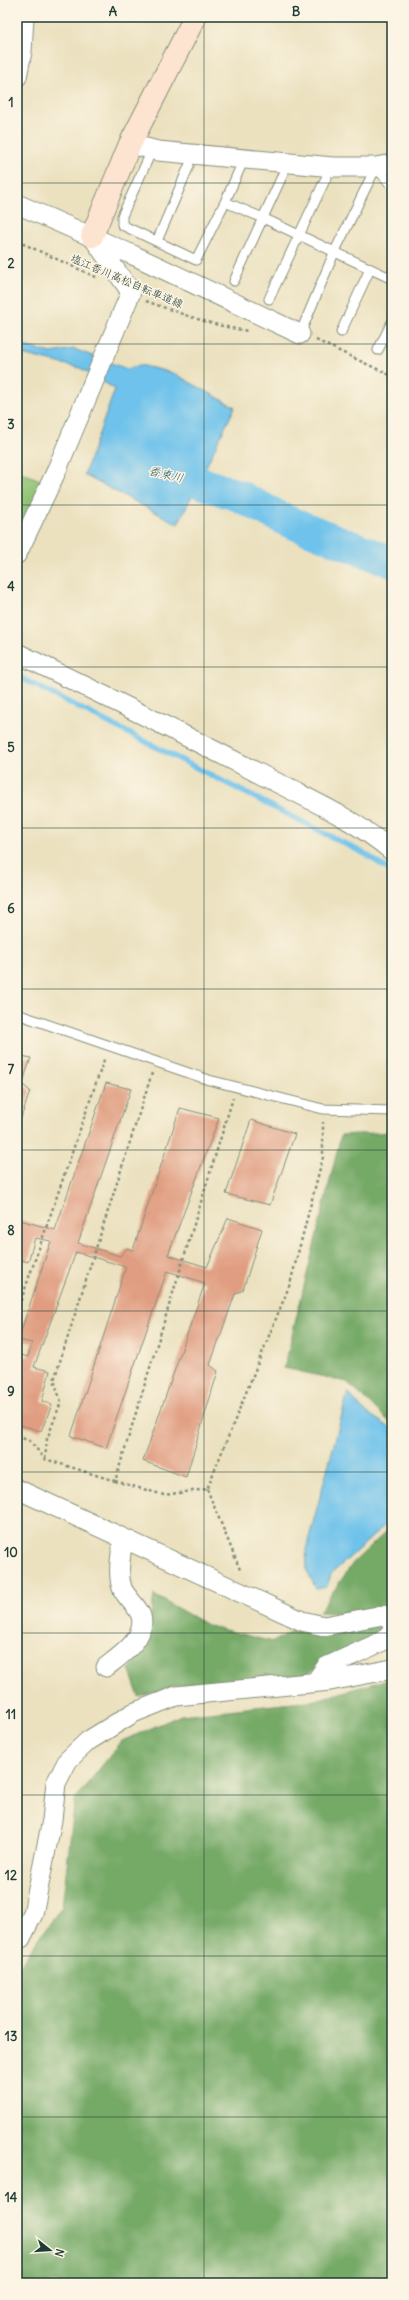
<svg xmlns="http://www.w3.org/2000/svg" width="409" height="2300" font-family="Delius,'Klee One',sans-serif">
  <rect width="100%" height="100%" fill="#fcf5e5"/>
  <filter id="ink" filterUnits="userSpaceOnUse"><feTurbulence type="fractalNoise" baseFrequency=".025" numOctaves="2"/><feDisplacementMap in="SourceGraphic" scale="8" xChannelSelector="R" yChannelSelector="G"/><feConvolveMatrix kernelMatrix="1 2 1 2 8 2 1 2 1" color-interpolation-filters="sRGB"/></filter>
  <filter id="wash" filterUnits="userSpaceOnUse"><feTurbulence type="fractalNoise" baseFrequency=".012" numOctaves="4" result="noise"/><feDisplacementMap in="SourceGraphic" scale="16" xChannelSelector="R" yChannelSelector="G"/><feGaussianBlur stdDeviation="0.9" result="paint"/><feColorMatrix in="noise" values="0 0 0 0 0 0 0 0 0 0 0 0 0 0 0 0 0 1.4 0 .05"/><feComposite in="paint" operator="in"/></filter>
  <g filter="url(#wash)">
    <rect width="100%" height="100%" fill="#ebe1bf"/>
    <path fill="#91c374" stroke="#588054" d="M17,470L42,481L17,542Z"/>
    <path fill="#74a966" stroke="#4a734d" d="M392,1132V1424L347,1382L284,1368L341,1135Z
      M392,1526V1606L359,1614L319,1612L353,1563Z
      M154,1595L209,1626L273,1642L294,1630L325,1637L377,1625L381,1632L337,1653L305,1675L174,1686L139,1697L129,1669L146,1649Z
      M392,1678V2283H17V1970L62,1906L75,1799L122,1741L181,1715L312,1701Z"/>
    <path fill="#6ec2eb" stroke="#468090" d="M17,344L51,353L74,349L127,369L140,365L173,373L235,407L178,524L84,475L115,389L80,368L17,353Z
      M348,1392L363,1410L392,1429V1519L331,1574L327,1587L316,1589L307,1571L306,1549Z"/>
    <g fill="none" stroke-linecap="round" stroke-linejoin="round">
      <path stroke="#6ec2eb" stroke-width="5.5" d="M17,676L367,855L392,872"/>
      <path stroke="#6ec2eb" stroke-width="32" d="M157,471L178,475L239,496L287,521L392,562"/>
    </g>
    <g id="blocks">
      <path fill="#e09d81" d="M17,1055L31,1058L22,1084L30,1091L17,1130Z
        M106,1083L131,1089L78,1243L120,1256L127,1248L133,1250L180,1108L219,1118L168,1255L207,1267L228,1218L262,1229L243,1290L235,1294L210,1365L218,1371L186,1477L143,1461L205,1283L167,1271L106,1448L71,1436L126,1267L76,1252L34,1367L50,1371L42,1401L52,1405L41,1431L17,1424V1354L28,1357L32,1343L18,1340L51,1241L35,1238L28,1262L17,1258V1219L55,1230Z
        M251,1120L295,1134L270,1205L226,1194Z"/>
    </g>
  </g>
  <g filter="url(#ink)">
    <use href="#blocks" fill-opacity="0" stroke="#858f7a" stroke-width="1"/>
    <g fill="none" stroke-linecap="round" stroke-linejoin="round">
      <defs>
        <path id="lane" d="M148,159L122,216V225L196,260L225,202
          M244,159L225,202L263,218L392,279
          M376,167L392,186
          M157,241L189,166
          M234,281L283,174
          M269,299L326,178
          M341,332L370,269
          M300,334L334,253L376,167
          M378,350L392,322
          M17,1014L209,1080L323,1109L392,1111"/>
        <path id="street" d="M17,77L22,52L24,17
          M130,144L158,151L333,167H376L392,164
          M17,204L133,255L300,334
          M17,554L55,474L131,292L92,236
          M17,653C97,692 177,731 256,772C302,796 352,817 392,851
          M17,1489L302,1621L324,1626L383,1615L392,1620
          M106,1667C120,1656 147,1638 141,1616C138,1606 126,1598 122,1588C117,1573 121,1554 123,1539
          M315,1682L326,1667L383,1641L392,1631
          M17,1939L21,1938L33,1914L52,1820L56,1783L68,1760L88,1741L133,1713L176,1696L330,1681L392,1669"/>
        <path id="secondary" d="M92,236L130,144L195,17"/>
      </defs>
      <use href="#lane" stroke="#858f7a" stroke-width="11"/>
      <use href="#street" stroke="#858f7a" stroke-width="21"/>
      <use href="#secondary" stroke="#858f7a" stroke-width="24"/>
      <path stroke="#858f7a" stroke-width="2.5" stroke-dasharray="3 3" stroke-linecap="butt" d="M17,241L98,278
        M146,301C179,313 213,326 248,331
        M316,340L392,376
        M17,1312L105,1057
        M17,1436L30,1441L45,1459L115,1481L233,1098
        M45,1459L47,1439L61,1402L54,1380L152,1073
        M115,1481L164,1495L207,1489L290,1284L323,1157V1122
        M207,1489L241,1572"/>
      <use href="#lane" stroke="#fff" stroke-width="9"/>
      <use href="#street" stroke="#fff" stroke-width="19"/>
      <use href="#secondary" stroke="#fde4d1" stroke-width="22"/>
    </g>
  </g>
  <path fill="none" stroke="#1f3d34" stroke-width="1" stroke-opacity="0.55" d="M204,17V2283M17,183H392M17,344H392M17,505H392M17,667H392M17,828H392M17,989H392M17,1150H392M17,1311H392M17,1472H392M17,1633H392M17,1795H392M17,1956H392M17,2117H392"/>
  <g text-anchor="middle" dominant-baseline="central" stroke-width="3" stroke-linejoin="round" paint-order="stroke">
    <g font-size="11" fill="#1f3d34" stroke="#fcf5e5">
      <text transform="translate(127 281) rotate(23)">塩江香川高松自転車道線</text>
    </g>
    <g font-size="12" font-style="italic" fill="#335e62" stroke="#fcf5e5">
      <text transform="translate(166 474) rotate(13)">香東川</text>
    </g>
  </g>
  <rect width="409" height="2300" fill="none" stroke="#fcf5e5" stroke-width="44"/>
  <g transform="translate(50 2250) rotate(107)" stroke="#fcf5e5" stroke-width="3" paint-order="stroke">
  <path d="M0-3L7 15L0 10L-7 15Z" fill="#1f3d34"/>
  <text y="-6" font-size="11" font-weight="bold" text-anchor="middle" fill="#1f3d34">N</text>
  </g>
  <rect x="22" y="22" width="365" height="2256" fill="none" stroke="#1f3d34" stroke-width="1.5"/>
  <g font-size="13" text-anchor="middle" font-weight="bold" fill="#1f3d34">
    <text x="113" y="16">A</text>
    <text x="296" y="16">B</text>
    <text x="11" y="107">1</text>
    <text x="11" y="268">2</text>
    <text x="11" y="429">3</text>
    <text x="11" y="591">4</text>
    <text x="11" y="752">5</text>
    <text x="11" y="913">6</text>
    <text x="11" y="1074">7</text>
    <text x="11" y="1235">8</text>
    <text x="11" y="1396">9</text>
    <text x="11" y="1557">10</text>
    <text x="11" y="1719">11</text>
    <text x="11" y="1880">12</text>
    <text x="11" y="2041">13</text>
    <text x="11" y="2202">14</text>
  </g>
</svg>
